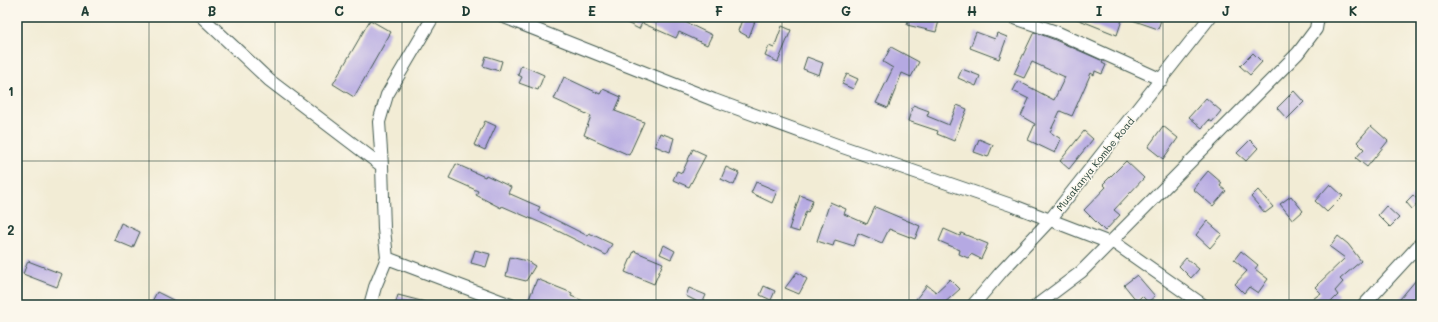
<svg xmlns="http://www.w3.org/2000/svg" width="1438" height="322" font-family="Mali,sans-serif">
  <rect width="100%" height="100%" fill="#fbf7ec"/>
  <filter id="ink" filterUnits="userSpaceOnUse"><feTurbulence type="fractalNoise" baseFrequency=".025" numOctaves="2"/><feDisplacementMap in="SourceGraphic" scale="8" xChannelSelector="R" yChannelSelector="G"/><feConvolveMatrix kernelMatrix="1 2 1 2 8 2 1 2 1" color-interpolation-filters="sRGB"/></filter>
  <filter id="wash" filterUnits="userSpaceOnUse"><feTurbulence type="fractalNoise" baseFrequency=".012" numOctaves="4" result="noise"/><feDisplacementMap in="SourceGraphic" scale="16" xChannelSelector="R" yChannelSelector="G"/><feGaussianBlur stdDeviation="0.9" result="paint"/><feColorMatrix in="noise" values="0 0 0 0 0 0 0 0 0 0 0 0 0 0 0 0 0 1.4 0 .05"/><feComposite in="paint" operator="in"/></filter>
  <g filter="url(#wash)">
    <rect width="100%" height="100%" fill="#f2ecd5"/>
    <g id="blocks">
      <path fill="#b5a9e2" d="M615,17H685L683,21L712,35L707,45L679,32L676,38L642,23L639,29Z
        M743,17H752L751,20L755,21L749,37L738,31Z
        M909,17H940L936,32L907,25Z
        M1072,17H1123L1117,35Z
        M1129,17H1162L1158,29L1129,19Z
        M370,20L391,32L354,97L333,84Z
        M782,26L791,30L778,62L765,56L769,46L774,48Z
        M976,32L995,39L997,33L1007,37L999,59L970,48Z
        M1034,32L1053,39L1103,61L1102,63L1106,65L1102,74L1095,71L1094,75L1091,73L1072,116L1060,111L1050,132L1061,139L1055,153L1028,140L1035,124L1021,116L1029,99L1013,91L1018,81L1054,100L1065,77L1032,62L1024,78L1014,74Z
        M891,47L919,62L911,77L902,73L888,108L876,103L893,68L883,62Z
        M1253,53L1262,62L1250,75L1240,66Z
        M486,56L502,61L499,71L483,66Z
        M807,57L823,63L819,75L803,69Z
        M521,65L544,75L538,90L519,83L522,77L518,75Z
        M962,69L980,76L976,86L958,78Z
        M847,74L858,79L853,89L842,84Z
        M564,77L600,94L603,89L621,97L615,111L644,122L629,155L584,135L591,116L554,99Z
        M1294,91L1304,102L1287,119L1277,108Z
        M1206,98L1221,111L1212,122L1209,120L1202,128L1189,117Z
        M913,105L929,111L927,116L949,125L957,105L967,109L954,141L937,134L938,131L908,121Z
        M485,121L496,126L485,150L474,145Z
        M1163,126L1178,138L1163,159L1148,147Z
        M1371,126L1388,141L1367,167L1356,158L1364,149L1357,142Z
        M1084,131L1093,139L1069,169L1060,161Z
        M660,133L674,138L670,152L655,146Z
        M979,139L993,145L988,157L974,152Z
        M1250,140L1258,148L1246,161L1237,153Z
        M693,149L706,155L689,187L673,180L677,171L682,173Z
        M1126,161L1144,178L1114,210L1120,215L1105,231L1084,210L1106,187L1103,184Z
        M456,164L485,177L486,175L511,187L508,193L540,207L538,211L588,236L589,233L612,244L606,255L548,226L502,206L501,208L476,195L478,191L449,178Z
        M726,167L739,173L734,185L721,179Z
        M1208,171L1222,183L1220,186L1226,191L1213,206L1193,189Z
        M756,182L777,191L772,203L751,193Z
        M1330,184L1343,196L1327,212L1315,201Z
        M1258,190L1273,207L1265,213L1251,197Z
        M800,195L813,200L808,212L806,211L799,232L789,229Z
        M1413,195L1420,202L1412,209L1406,202Z
        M1291,196L1303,211L1293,220L1280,204Z
        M830,202L846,209L844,214L867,224L875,207L920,226L915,239L889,229L882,243L858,233L854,246L835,240L833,246L817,241Z
        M1386,206L1399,218L1390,227L1378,215Z
        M1207,221L1222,234L1210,248L1196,235Z
        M121,223L140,232L133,248L114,240Z
        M944,229L960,236L961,233L988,244L981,259L971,254L968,258L959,254L960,250L939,241Z
        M1338,236L1348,244L1361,261L1340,279L1343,282L1335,291L1338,295L1328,305H1305L1321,293L1315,287L1345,258L1330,247Z
        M664,245L675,251L671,259L660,254Z
        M475,250L490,254L486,267L471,263Z
        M634,251L663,263L654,284L625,272Z
        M1241,251L1258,265L1255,269L1268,279L1258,293L1249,287L1244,293L1235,284L1247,271L1234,260Z
        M510,257L527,261L535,266L526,281L506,276Z
        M1186,258L1199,269L1191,278L1179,266Z
        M28,261L62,274L57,287L23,274Z
        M797,272L807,279L799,294L785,288Z
        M1421,274V299L1416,305H1395Z
        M1137,275L1155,296L1148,302L1142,296L1137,301L1124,285Z
        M537,279L572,293L571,296L593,305H544L529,299Z
        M950,279L960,289L942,305H923L916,299L927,285L936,292Z
        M764,286L775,291L771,300L760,295Z
        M689,288L706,295L702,304L686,296Z
        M157,292L183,305H150Z
        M398,295L425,302V305H395Z"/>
    </g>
  </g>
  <g filter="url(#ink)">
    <use href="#blocks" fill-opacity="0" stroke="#3f574c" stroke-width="1"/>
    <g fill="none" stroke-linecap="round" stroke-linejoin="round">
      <defs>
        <path id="minor" d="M202,17L269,80L382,166
          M504,17L714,100L837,145L1014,206L1110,243L1112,241L1203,305
          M1012,17L1056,32L1162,80
          M387,258L511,305
          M370,305L375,287L387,258L384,229L382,166L379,122L387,95L433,17
          M973,305L1002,271L1049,221L1210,17
          M1037,305L1081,272L1298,53L1316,29L1318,17
          M1364,305L1421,243"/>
      </defs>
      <use href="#minor" stroke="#3f574c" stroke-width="14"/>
      <use href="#minor" stroke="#fff" stroke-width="12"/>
    </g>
  </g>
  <path fill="none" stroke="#1f3d34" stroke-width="1" stroke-opacity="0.55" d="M149,17V305M275,17V305M402,17V305M529,17V305M656,17V305M782,17V305M909,17V305M1036,17V305M1163,17V305M1289,17V305M17,161H1421"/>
  <g text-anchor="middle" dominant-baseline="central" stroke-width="3" stroke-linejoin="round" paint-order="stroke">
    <g font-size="10" fill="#1f3d34" stroke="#fbf7ec">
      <text transform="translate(1095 164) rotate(-51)">Musakanya Kombe Road</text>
    </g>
  </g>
  <rect width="1438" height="322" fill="none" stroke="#fbf7ec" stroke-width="44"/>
  <rect x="22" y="22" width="1394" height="278" fill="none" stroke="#1f3d34" stroke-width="1.5"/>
  <g font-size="13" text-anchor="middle" font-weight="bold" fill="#1f3d34">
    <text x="85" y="16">A</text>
    <text x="212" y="16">B</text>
    <text x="339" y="16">C</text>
    <text x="466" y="16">D</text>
    <text x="592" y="16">E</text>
    <text x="719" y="16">F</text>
    <text x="846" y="16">G</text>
    <text x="972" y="16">H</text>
    <text x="1099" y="16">I</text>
    <text x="1226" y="16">J</text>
    <text x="1353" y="16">K</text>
    <text x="11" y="96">1</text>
    <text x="11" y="235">2</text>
  </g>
</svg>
